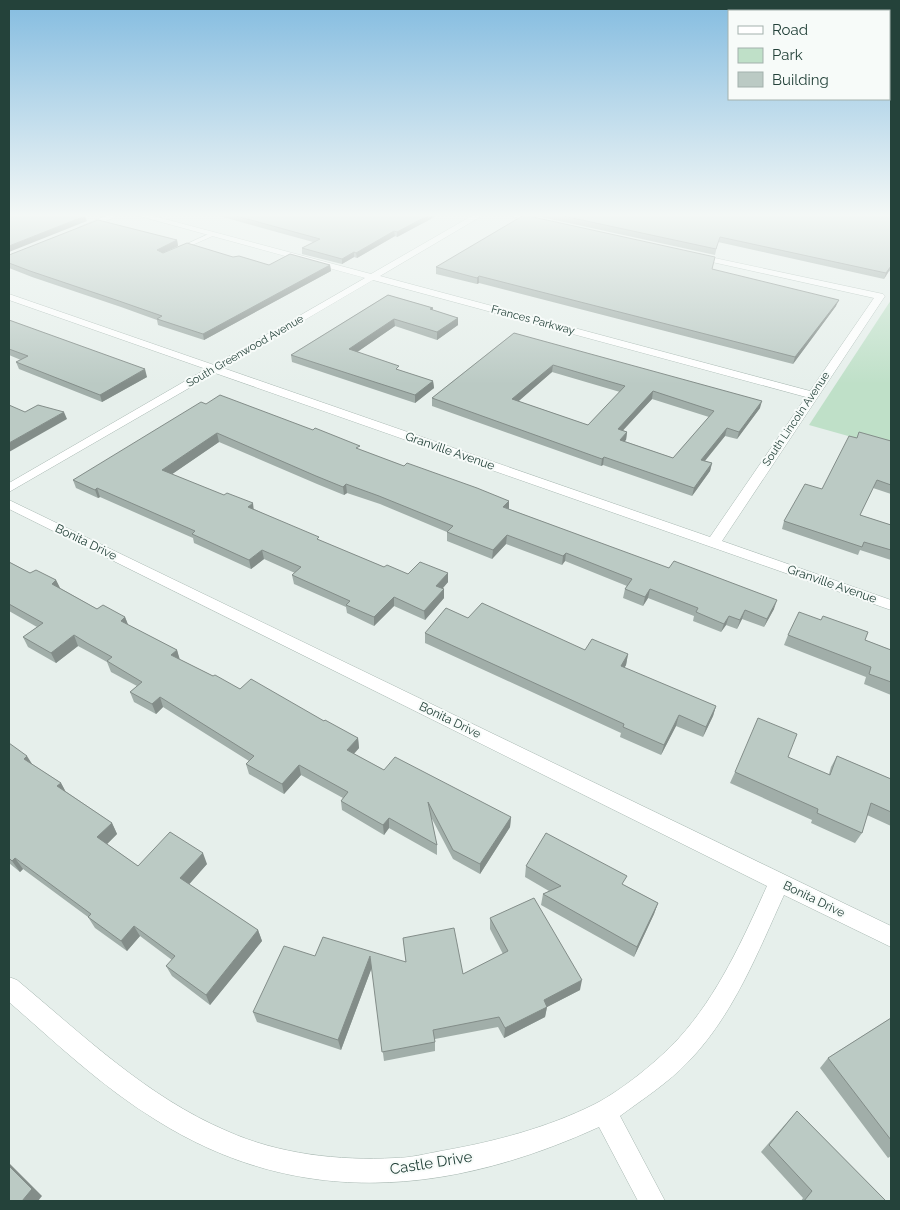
<svg xmlns="http://www.w3.org/2000/svg" width="900" height="1210" font-family="Raleway,sans-serif">
  <rect width="100%" height="100%" fill="#e6efeb"/>
  <path fill="#bfe0c8" d="M891,300V448L809,425Z"/>
  <g fill="none" stroke-linecap="round" stroke-linejoin="round">
    <defs>
      <path id="service" d="M213,232L216,234L215,235L181,250L176,249Z"/>
      <path id="minor" d="M110,214H122L85,230L78,228Z
        M132,214H146L371,274L475,214H485L380,276L810,391L874,298L694,258L691,257V253L883,294L885,296L722,541L891,600V610L215,373L9,492V483L206,369L9,300V294L214,365L365,278ZM373,280L806,397L710,537L223,368Z
        M503,214H519L543,221L539,223Z
        M9,500L891,926V947L784,895C758,952 733,1016 688,1062C668,1083 643,1099 620,1116L665,1201H638L599,1127C450,1195 299,1210 156,1120C102,1087 56,1043 9,1002V977L17,980C83,1035 147,1097 227,1131C278,1154 339,1161 395,1158C410,1158 425,1154 441,1151C493,1142 547,1128 595,1104C622,1090 658,1061 679,1038C718,995 743,939 767,886L9,509Z"/>
    </defs>
    <use href="#service" stroke="#a8b8b2" stroke-width="1"/>
    <use href="#minor" stroke="#a8b8b2" stroke-width="1"/>
    <use href="#service" fill="#fff" fill-rule="evenodd"/>
    <use href="#minor" fill="#fff" fill-rule="evenodd"/>
  </g>
  <path fill="#a1aea9" fill-rule="evenodd" d="M212,214H440L397,237L395,236L357,258L354,257L342,264L302,254V248L313,242Z
    M532,214H882L891,216V272L889,271L884,279L718,242L715,255L532,215Z
    M177,240L178,246L163,253L233,257L269,265H330L331,271L204,340L158,325L157,320L121,307L32,277L9,268V255Z
    M436,267L712,269L836,306L793,364L479,283L477,284L436,274Z
    M388,295L433,308V310L458,318V325L437,340L395,326L357,352L399,370L433,381L434,388L415,403L292,362L291,355Z
    M9,320L147,377L102,402L19,369L16,362L21,360L9,355Z
    M514,333L760,408L737,439L725,436L705,461L712,463L710,471L692,496L603,465L601,466L432,406V398ZM552,372L620,392L588,425L518,401ZM652,399L709,417L673,458L624,441L626,440L627,432L622,430Z
    M206,404L360,450L404,466L509,501V509L774,609L764,627L742,619L737,629L726,625L721,632L693,621L694,616L648,598L643,606L623,598L625,589L627,586L565,561L562,565L506,544L492,559L447,541V532L380,504L347,493L344,495L317,484L219,442L172,474L254,509L320,541L384,567L408,574L448,573V582L442,589H444V598L425,620L394,606L374,626L347,613L346,607L294,584L292,575L295,573L264,559L251,569L194,543L193,538L100,497L98,498L76,488L73,480Z
    M857,438L891,441V494L873,488L860,515L891,525V560L860,550L858,555L782,529L784,521L822,489Z
    M9,562L30,573L56,580L60,588L97,609L125,617L128,625L177,650L179,659L213,676L240,689L324,721L358,738L359,748L354,754L384,770L511,817L510,827L480,874L453,859L431,817L437,845V855L389,828L384,835L342,810L341,801L343,798L301,775L284,794L249,774L246,764L249,761L163,707L156,714L134,702L130,692L137,686L111,672L107,662L91,653L78,646L56,663L28,647L23,637L37,627L9,611Z
    M468,618L585,650L628,654L626,665L624,668L716,706L713,716L703,737L676,726L661,755L620,737L621,733L425,643V633Z
    M788,635L865,640L891,650V695L864,684L866,677L784,645Z
    M9,743L32,764L61,783L65,791L112,823L117,834L107,844L138,866L207,864L189,884L258,930L262,941L210,1005L172,976L166,966L172,960L140,936L127,951L95,928L88,917L23,869L20,872L9,863Z
    M837,756L891,779V826L867,815L862,833L855,843L811,823L812,820L730,783L735,772L829,774L831,767Z
    M526,866L624,885L658,903L654,914L634,957L541,905L543,894L549,891L525,877Z
    M490,918L580,990L547,1007L545,1017L504,1038L498,1027L435,1039V1051L384,1061L372,967L341,1050L257,1022L253,1012L315,956L406,962L403,938L463,974L503,954L490,929Z
    M891,1018V1156L888,1158L820,1068L828,1058Z
    M797,1111L886,1201H801L803,1198L761,1152Z"/>
  <path fill="#838d89" d="M431,214H440L397,237V232Z
    M85,216L87,221L9,252V246Z
    M394,231L395,236L357,258L356,253Z
    M177,240L178,246L158,255L157,250Z
    M354,252V257L342,264V259Z
    M330,265L331,271L204,340L203,334Z
    M891,266L889,271L884,279L886,273Z
    M479,276V283L477,284V278Z
    M839,300L836,306L793,364L795,357Z
    M458,318V325L437,340V332Z
    M394,319L395,326L350,357L349,349Z
    M553,365L552,372L512,407V399Z
    M145,369L147,377L102,402L100,395Z
    M433,381L434,388L415,403V395Z
    M653,391L652,399L617,437L618,429Z
    M762,401L760,408L737,439L739,432Z
    M64,412L67,419L9,452V443Z
    M727,428L725,436L699,468L701,460Z
    M627,432L626,440L618,447L620,440Z
    M217,433L219,442L165,479L162,470Z
    M604,457L603,465L601,466L602,459Z
    M712,463L710,471L692,496L694,488Z
    M346,484L347,493L344,495L343,487Z
    M97,488L100,497L98,498L95,490Z
    M509,501V509L503,507Z
    M253,503L254,512L248,507Z
    M507,535L506,544L492,559L493,550Z
    M262,550L264,559L251,569L249,560Z
    M566,553L565,561L562,565L563,556Z
    M448,573V582L437,595L436,586Z
    M56,580L61,590L52,584Z
    M444,589V598L425,620L424,611Z
    M650,589L648,598L643,606L645,597Z
    M394,597V606L374,626V617Z
    M777,600L774,609L764,627L767,619Z
    M745,610L742,619L737,629L740,620Z
    M729,616L726,625L721,632L724,624Z
    M125,617L129,627L121,621Z
    M74,635L78,646L56,663L51,653Z
    M177,650L180,660L171,655Z
    M628,654L626,665L619,677L621,666Z
    M160,697L163,707L156,714L152,704Z
    M716,706L713,716L703,737L706,727Z
    M679,715L676,726L661,755L664,745Z
    M358,738L359,748L348,760L347,750Z
    M27,756L34,767L24,759Z
    M299,765L301,775L284,794L282,784Z
    M61,783L67,794L57,786Z
    M511,817L510,827L480,874V864Z
    M389,818V828L384,835L383,825Z
    M112,823L117,834L103,848L97,837Z
    M203,853L207,864L185,889L180,878Z
    M15,858L23,869L20,872L12,861Z
    M658,903L654,914L634,957L637,947Z
    M134,926L140,936L127,951L121,941Z
    M258,930L262,941L210,1005L206,995Z
    M370,956L372,967L341,1050L338,1040Z
    M582,980L580,990L547,1007L545,1017L504,1038L505,1028L544,1000Z
    M9,1163L42,1196L38,1201H22L9,1166Z"/>
  <path fill="#bbcac4" stroke="#838d89" fill-rule="evenodd" d="M9,214H79L85,216L9,246Z
    M229,214H431L397,232L394,231L356,253L354,252L342,259L302,248L320,239Z
    M554,214H882L891,216V266L886,273L720,237L716,249Z
    M524,215L715,257L712,269L839,300L795,357L479,276L477,278L436,267Z
    M98,220L177,240L157,250L163,253L187,243L233,257L239,256L269,265L290,254L330,265L203,334L157,319L162,316L119,301L30,271L9,263V255Z
    M388,295L433,308L430,309L458,318L437,332L394,319L349,349L399,366L396,369L433,381L415,395L291,355Z
    M9,320L145,369L100,395L16,362L28,356L9,349Z
    M514,333L762,401L739,432L727,428L701,460L712,463L694,488L604,457L602,459L432,398ZM553,365L625,386L588,425L512,399ZM653,391L714,411L673,458L620,440L627,432L618,429Z
    M220,395L313,430L315,428L360,446L356,448L404,466L407,463L477,488L509,501L503,507L669,568L674,561L777,600L767,619L745,610L740,620L729,616L724,624L696,612L698,608L650,589L645,597L625,589L632,579L566,553L563,556L507,535L493,550L447,532L453,526L379,496L346,484L343,487L316,476L217,433L162,470L224,495L227,493L253,503L248,507L319,537L317,539L384,567L387,565L408,574L420,562L448,573L436,586L444,589L424,611L394,597L374,617L346,605L350,601L292,575L301,567L262,550L249,560L192,534L195,531L97,488L95,490L73,480L201,402L206,404Z
    M9,405L25,412L38,405L64,412L9,443Z
    M859,432L891,441V485L877,480L860,515L891,525V550L864,542L862,547L784,521L805,484L822,489L849,436L857,438Z
    M9,562L30,573L36,570L56,580L52,584L97,609L103,605L125,617L121,621L177,650L171,655L213,676L215,675L240,689L251,679L324,721L325,720L358,738L347,750L384,770L395,757L511,817L480,864L453,850L428,802L437,845L389,818L383,825L341,801L348,792L299,765L282,784L246,764L254,756L160,697L152,704L130,692L142,682L107,661L112,657L87,643L74,635L51,653L23,637L43,623L9,604Z
    M482,603L585,650L592,639L628,654L621,666L716,706L706,727L679,715L664,745L623,727L624,724L425,633L446,608L468,618Z
    M799,612L821,620L823,616L868,632L865,640L891,650V682L869,674L871,667L788,635Z
    M758,718L797,734L788,757L830,775L837,756L891,779V812L871,803L862,833L817,813L818,809L735,772Z
    M9,743L27,756L24,759L61,783L57,786L112,823L97,837L138,866L170,832L203,853L180,878L258,930L206,995L166,966L175,956L134,926L121,941L88,917L91,914L15,858L12,861L9,858Z
    M546,833L627,876L622,884L658,903L637,947L543,894L561,886L526,866Z
    M534,898L582,980L544,1000L547,1007L505,1028L499,1017L433,1030L435,1042L382,1052L370,956L338,1040L253,1012L284,946L315,956L323,937L406,962L403,938L454,928L463,974L508,951L490,918Z
    M891,1018V1140L828,1058Z
    M797,1111L886,1201H804L812,1191L769,1145Z
    M9,1166L32,1189L22,1201H9Z"/>
  <linearGradient id="sky" x2="0" y2="1"><stop stop-color="#84bce0"/><stop offset="0.56" stop-color="#f4f8f6"/><stop offset="1" stop-color="#f4f8f6" stop-opacity="0"/></linearGradient>
  <rect width="900" height="384" fill="url(#sky)"/>
  <g text-anchor="middle" dominant-baseline="central" stroke-width="4" stroke-linejoin="round" paint-order="stroke">
    <g font-size="11" fill="#24423a" stroke="#f7fbf9">
      <text transform="translate(533 320) rotate(15)">Frances Parkway</text>
      <text transform="translate(245 351) rotate(-30)">South Greenwood Avenue</text>
      <text transform="translate(796 419) rotate(-56)">South Lincoln Avenue</text>
    </g>
    <g font-size="12" fill="#24423a" stroke="#f7fbf9">
      <text transform="translate(450 451) rotate(19)">Granville Avenue</text>
      <text transform="translate(86 542) rotate(26)">Bonita Drive</text>
      <text transform="translate(832 584) rotate(19)">Granville Avenue</text>
      <text transform="translate(450 720) rotate(26)">Bonita Drive</text>
      <text transform="translate(814 899) rotate(26)">Bonita Drive</text>
    </g>
    <g font-size="15" fill="#24423a" stroke="#f7fbf9">
      <text transform="translate(431 1163) rotate(-9)">Castle Drive</text>
    </g>
  </g>
  <rect width="900" height="1210" fill="none" stroke="#24423a" stroke-width="20"/>
  <rect x="728" y="10" width="162" height="90" fill="#f7fbf9" stroke="#a3b1ad"/>
  <rect x="738" y="26" width="25" height="8" fill="#ffffff" stroke="#a3b1ad"/>
  <text x="772" y="35" font-size="15" fill="#24423a">Road</text>
  <rect x="738" y="48" width="25" height="15" fill="#bfe0c8" stroke="#a3b1ad"/>
  <text x="772" y="60" font-size="15" fill="#24423a">Park</text>
  <rect x="738" y="72" width="25" height="15" fill="#bbcac4" stroke="#a3b1ad"/>
  <text x="772" y="85" font-size="15" fill="#24423a">Building</text>
</svg>
